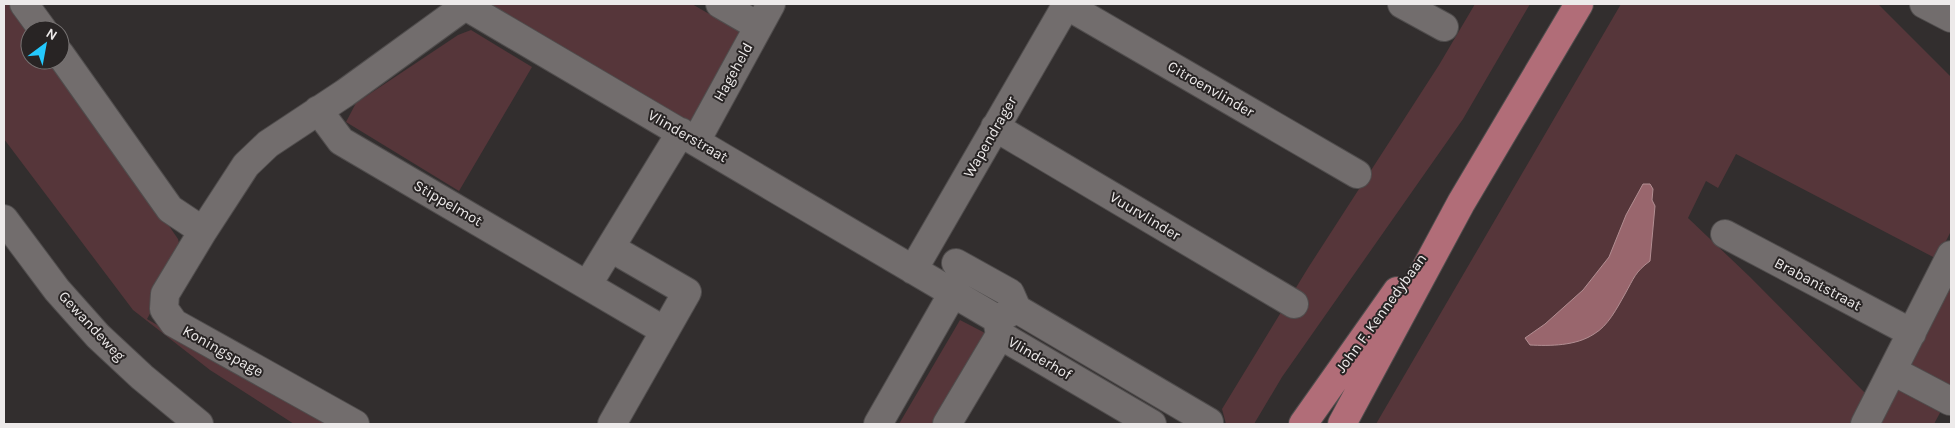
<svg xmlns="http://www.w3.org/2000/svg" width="1955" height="428" font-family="Karla,sans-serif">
  <rect width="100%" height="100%" fill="#322e2e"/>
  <path fill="#56363a" d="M4,4H15L30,30V60H55L178,239L182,255L147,319L326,424H294L210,370L133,310L4,139Z
    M478,4H692L742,33L695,128Z
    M1475,4H1530L1463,119L1282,377L1254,424H1226L1222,409L1308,268L1439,65Z
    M1621,4H1878L1951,77V231L1937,259L1736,154L1718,188L1706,181L1688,218L1750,277L1869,397L1854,424H1376Z
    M471,30L532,67L459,191L346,122L356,103L458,35Z
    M1951,284V392L1934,424H1879Z
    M960,320L985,333L935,424H899Z"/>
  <path fill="#99666d" stroke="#b28e92" d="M1643,184H1650L1653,189L1652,200L1655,206L1650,261C1635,272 1634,278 1625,294C1617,308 1608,326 1594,334C1576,346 1550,346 1530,345L1525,338L1545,324L1583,290L1609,257L1626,215Z"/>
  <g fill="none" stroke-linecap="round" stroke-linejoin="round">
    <defs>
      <path id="minor" d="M24,4L43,30
        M462,4L997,319L1000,335L1152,424
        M720,4L758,26
        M1402,4L1444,27
        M1924,4L1951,18
        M1066,5L1357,174
        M60,54L170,209L203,231L165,294L164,309L174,323L355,424
        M318,110L341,141L665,331
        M995,127L1294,304
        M696,141L771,4
        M4,219L57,290L98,336L142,377L199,424
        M203,231L246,165L268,144L345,93L465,6
        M1725,234L1912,333
        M611,248L687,292L612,424
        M956,263L1010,293L1017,309
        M913,270L1067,4
        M588,284L681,132
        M997,319L1017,309L1209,422
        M1893,371L1950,401
        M878,424L953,293
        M947,424L1000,335
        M1865,424L1951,255"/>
      <path id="major" d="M1303,424L1397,291
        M1342,424L1461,203L1579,4"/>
    </defs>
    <use href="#minor" stroke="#504d4d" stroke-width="30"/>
    <use href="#major" stroke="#504d4d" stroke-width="30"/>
    <use href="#minor" stroke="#726d6d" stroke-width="28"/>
    <use href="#major" stroke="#b16d78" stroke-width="28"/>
  </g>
  <g text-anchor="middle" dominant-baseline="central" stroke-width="4" stroke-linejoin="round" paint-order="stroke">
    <g font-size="15" fill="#edeaea" stroke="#282424">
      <text transform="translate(733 72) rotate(-61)">Hageheld</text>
      <text transform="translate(1211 89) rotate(30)">Citroenvlinder</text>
      <text transform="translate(688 136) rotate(30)">Vlinderstraat</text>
      <text transform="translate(990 137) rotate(-60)">Wapendrager</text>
      <text transform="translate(448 203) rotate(30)">Stippelmot</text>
      <text transform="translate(1145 216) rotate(31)">Vuurvlinder</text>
      <text transform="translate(1818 284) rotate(28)">Brabantstraat</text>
      <text transform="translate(1381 313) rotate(-54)">John F. Kennedybaan</text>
      <text transform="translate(92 326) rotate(47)">Gewandeweg</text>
      <text transform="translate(223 351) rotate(29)">Koningspage</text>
      <text transform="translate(1040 358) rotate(30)">Vlinderhof</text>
    </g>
  </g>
  <rect width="1955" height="428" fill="none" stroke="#edeaea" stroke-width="10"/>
  <g transform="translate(45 45) rotate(32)"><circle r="24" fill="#282424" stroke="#777373"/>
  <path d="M0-4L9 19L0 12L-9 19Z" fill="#24c9fe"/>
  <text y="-8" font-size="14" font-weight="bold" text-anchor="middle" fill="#edeaea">N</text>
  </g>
</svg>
